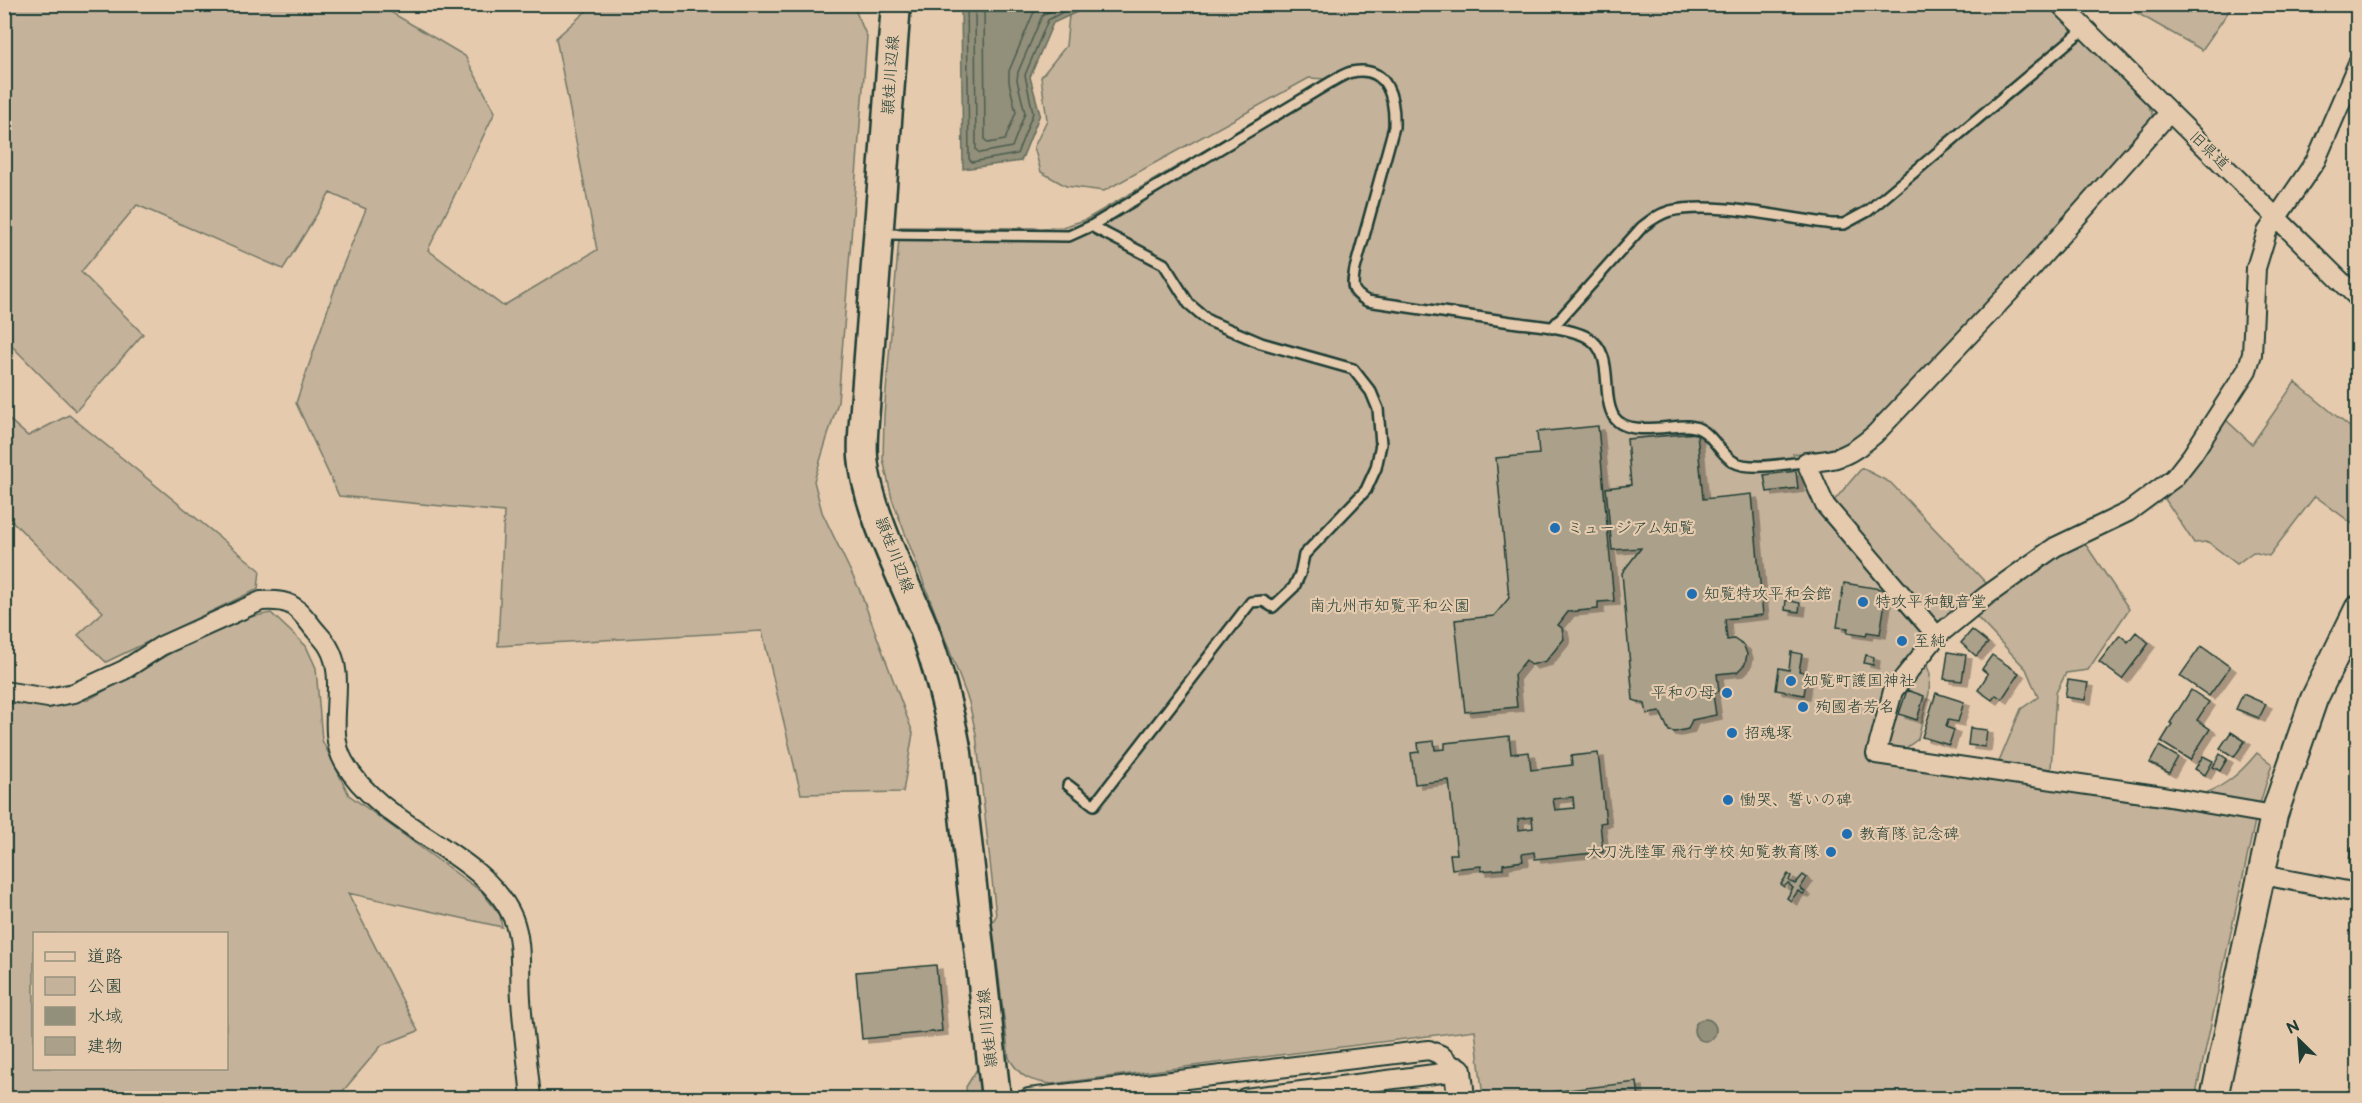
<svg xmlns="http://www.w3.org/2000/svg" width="2362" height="1103" font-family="'Balsamiq Sans','Klee One',sans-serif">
  <defs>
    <filter id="shadow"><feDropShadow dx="6" dy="4" stdDeviation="0" flood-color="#0004"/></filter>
  </defs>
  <rect width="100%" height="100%" fill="#e5caad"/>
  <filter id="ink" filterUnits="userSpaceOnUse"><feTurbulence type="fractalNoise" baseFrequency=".0167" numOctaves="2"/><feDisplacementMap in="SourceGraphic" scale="12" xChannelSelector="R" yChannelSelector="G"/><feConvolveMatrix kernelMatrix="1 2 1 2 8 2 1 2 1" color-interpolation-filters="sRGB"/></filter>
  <g filter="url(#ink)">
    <path fill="#c4b29a" stroke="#727867" stroke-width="1.5" fill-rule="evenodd" d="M4,5H379L465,56L495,112L428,250L503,306L597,250L556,38L593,5H853L867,37L838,402L814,481L822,512L860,591L913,733L903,792L801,794L762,631L498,646L504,512L339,496L296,403L341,270L366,209L330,193L283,269L137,205L81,272L143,334L76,411L5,339Z
      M1070,5H2047L2146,103L2152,112V121L2010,283L1855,441L1836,450L1793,454L1819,507L1920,626L1927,641L1926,663L1930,674L1929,693L1918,739L1902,751L1900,765L2255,821L2195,1098H1483L1475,1030L1052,1084C1029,1081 1021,1078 1009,1058L992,923L996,916L976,734L969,702L892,499L883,459L884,415L900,227L1041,228L1062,227L1085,220L1327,79L1309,78L1104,191L1066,186L1041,172L1034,147L1047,120L1041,77L1066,46Z
      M2123,5H2233L2202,50Z
      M2295,382L2357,433V527L2315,496L2269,556L2253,552L2237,564L2208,542L2194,543L2165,499L2193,470L2226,420L2252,444Z
      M69,415L260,570L258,589L106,662L78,635L103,612L5,514V416L28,436Z
      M1862,468L1891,483L1987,584L1937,628L1832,503Z
      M2084,542L2129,609L2088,670L2066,673L2056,693L2051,769L1999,762L2021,709L2038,697L2026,669L1975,615L2053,557Z
      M271,613L306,646L316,668L322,740L349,795L482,892L500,915L502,927L348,893L418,1031L382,1045L337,1098H5V704L88,700L176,650L239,619ZM34,934H226V1068H34Z
      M2257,753L2272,764L2259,807L2194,797C2222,789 2239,775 2257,753Z
      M980,1064L982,1089L981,1098H967L966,1087Z"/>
    <path fill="#928f7a" stroke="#646e5e" stroke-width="1.5" d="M961,5H1073L1079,11L1053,23L1030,77L1040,114L1021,161L963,169Z
      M1694 1030a11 11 0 1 1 22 0a11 11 0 1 1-22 0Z"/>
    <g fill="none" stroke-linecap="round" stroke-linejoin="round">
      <path stroke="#4d5e50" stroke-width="1.5" d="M967,4L969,159L972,162L1017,154L1033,113L1025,75L1048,20L1068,9L1069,4
        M975,4L976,150L980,153L1012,147L1025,113L1017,80L1018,72L1042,16L1061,4
        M984,4L985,140L988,143L1005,140L1016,112L1009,82V71L1033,14L1041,4"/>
    </g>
    <path fill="#aba08a" stroke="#1f3d34" stroke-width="1.5" fill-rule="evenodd" filter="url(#shadow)" d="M1598,426L1614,601L1598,602V609L1568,612L1558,625L1562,628L1564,639L1546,661L1531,665L1526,660L1514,675L1517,707L1465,712L1455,620L1494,616L1509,598L1496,458L1539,454L1537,432Z
      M1697,433L1703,499L1752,494L1763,615L1725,619L1727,640L1734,639L1744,646L1747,654L1745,664L1737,672L1717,674L1719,691L1713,694L1716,715L1692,720L1688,729L1675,732L1669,731L1660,712L1647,714L1645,704L1633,700L1622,573L1641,548L1612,550L1606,488L1631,485L1627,439Z
      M1796,471L1798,488L1767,492L1764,475Z
      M1844,583L1887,590L1880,634L1867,632L1866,636L1847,633L1848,628L1837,627Z
      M1786,600L1800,603L1799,612L1785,610Z
      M1972,630L1988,643L1976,656L1961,643Z
      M2136,632L2149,643L2122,679L2099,662L2120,635L2128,642Z
      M2201,646L2230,667L2209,696L2180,676Z
      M1791,652L1802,654L1799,671L1807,673L1804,695L1776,690L1779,668L1789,670Z
      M1948,652L1966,655L1962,681L1944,679Z
      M1866,655L1874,657L1873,665L1864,663Z
      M1992,655L2019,673L2002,699L1996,695L1992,700L1978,690L1988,674L1982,669Z
      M2068,680L2088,683L2085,700L2065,697Z
      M1907,690L1924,696L1917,720L1899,714Z
      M2191,690L2209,702L2197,720L2210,729L2190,760L2161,742L2172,724L2170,723Z
      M1936,693L1964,702L1958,722L1948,720L1946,727L1954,730L1949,745L1922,737Z
      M2243,694L2266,704L2259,718L2236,709Z
      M1970,728L1987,730L1985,747L1968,745Z
      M2231,732L2245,741L2234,757L2220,748Z
      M1509,736L1511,754L1529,752L1531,770L1572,765L1571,756L1598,753L1606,822L1600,823L1603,852L1535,859L1534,852L1522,854L1523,861L1503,864V869L1481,871V866L1452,869L1450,854H1457L1449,780L1415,784L1411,753L1419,752L1418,743L1434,741L1435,750L1445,749V743ZM1573,797L1574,808L1555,810L1553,799ZM1532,817L1533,828L1519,830L1518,819Z
      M2159,746L2178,757L2169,773L2150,763Z
      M2220,754L2227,759L2220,771L2213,767Z
      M2203,756L2213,761L2205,775L2195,769Z
      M2351,848L2358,849V864L2349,862Z
      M1788,874L1791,876L1789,881L1795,884L1803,875L1807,878L1800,888L1805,892L1803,894L1798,891L1791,901L1787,898L1793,888L1788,883L1784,887L1781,884Z
      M936,965L942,1031L862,1039L856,972Z
      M1637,1082L1639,1098H1499Z"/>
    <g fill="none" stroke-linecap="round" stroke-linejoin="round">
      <defs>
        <path id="lane" d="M881,234L1069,236L1091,226L1331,82C1337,79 1345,73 1352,72C1389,65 1395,100 1394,127L1355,269C1352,286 1350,291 1367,301C1415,308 1463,315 1511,322C1534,325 1567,327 1587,337C1616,353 1600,394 1614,417C1627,437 1669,425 1688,426C1711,427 1717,452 1734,462C1750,471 1787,463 1806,462
          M1552,328L1642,227C1651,220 1659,214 1670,211C1713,201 1786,218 1832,224H1844L1868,211L2084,29
          M1068,785L1094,805L1251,602L1263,601L1273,607L1294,587L1300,574L1304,555L1366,490L1376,468L1381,444L1378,409L1371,392L1353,369L1261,343L1209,321L1189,304L1164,264L1091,226"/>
        <path id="street" d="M2060,4L2358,298
          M2169,113L2023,278L1875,434C1851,455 1838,461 1806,462L1825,505L1937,636L1893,691L1876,754L2163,796L2274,815
          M1937,636L1986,596L2055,547L2128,512L2174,478L2192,455L2247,370L2252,354L2256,268L2267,232L2316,160L2358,63
          M4,691L48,698L74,693L124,670L161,646L261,601C289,599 294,604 311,625C316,632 323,638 328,646C349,680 324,727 344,762C382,829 485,852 513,918C523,943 519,972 521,999C523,1032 528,1065 531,1098
          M2262,875L2358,893
          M1029,1098L1429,1050L1441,1055L1458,1071
          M1245,1098L1458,1071"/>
        <path id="secondary" d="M1458,1071L1461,1098
          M2214,1098L2274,815L2314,699L2358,609"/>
        <path id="primary" d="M896,4L864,421C863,433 862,445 863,457C867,509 904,580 924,629C939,670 949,710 957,753L996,1098"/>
      </defs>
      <use href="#lane" stroke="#1f3d34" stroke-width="14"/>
      <use href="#street" stroke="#1f3d34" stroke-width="22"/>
      <use href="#secondary" stroke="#1f3d34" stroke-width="30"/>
      <use href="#primary" stroke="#1f3d34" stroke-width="33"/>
      <use href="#lane" stroke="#e5caad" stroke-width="9"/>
      <use href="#street" stroke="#e5caad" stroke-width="18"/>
      <use href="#secondary" stroke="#e5caad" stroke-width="26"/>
      <use href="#primary" stroke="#e5caad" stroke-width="28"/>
    </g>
  </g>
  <g fill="#1f6fb2" stroke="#e5caad" stroke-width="2">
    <circle cx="1555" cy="528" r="6"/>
    <circle cx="1692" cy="594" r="6"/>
    <circle cx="1863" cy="602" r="6"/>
    <circle cx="1902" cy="641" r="6"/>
    <circle cx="1791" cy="681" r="6"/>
    <circle cx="1727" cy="693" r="6"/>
    <circle cx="1803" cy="707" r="6"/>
    <circle cx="1732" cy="733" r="6"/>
    <circle cx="1728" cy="800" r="6"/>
    <circle cx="1847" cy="834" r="6"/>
    <circle cx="1831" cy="852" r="6"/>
  </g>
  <g text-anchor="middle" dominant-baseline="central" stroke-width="4.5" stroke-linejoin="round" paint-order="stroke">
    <g font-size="16" fill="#1f3d34" stroke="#e5caad">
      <text transform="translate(891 75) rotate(-86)">頴娃川辺線</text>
      <text transform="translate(2209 151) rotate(44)">旧県道</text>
      <text transform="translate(894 555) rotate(69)">頴娃川辺線</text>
      <text transform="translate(988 1028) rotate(-96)">頴娃川辺線</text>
    </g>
    <g font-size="16" fill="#1f3d34" stroke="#e5caad" text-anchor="start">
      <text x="1567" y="528">ミュージアム知覧</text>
      <text x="1704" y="594">知覧特攻平和会館</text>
      <text x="1875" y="602">特攻平和観音堂</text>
      <text x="1914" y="641">至純</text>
      <text x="1803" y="681">知覧町護国神社</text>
      <text x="1715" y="693" text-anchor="end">平和の母</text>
      <text x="1815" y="707">殉國者芳名</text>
      <text x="1744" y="733">招魂塚</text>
      <text x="1740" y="800">慟哭、誓いの碑</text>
      <text x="1859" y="834">教育隊 記念碑</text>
      <text x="1819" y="852" text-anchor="end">大刀洗陸軍 飛行学校 知覧教育隊</text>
    </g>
    <g font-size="16" fill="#274339" stroke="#e5caad">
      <text x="1390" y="606">南九州市知覧平和公園</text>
    </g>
  </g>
  <rect width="2362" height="1103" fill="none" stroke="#e5caad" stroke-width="24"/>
  <rect x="12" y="12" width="2338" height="1079" fill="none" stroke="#1f3d34" stroke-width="2" filter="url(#ink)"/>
  <rect x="33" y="932" width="195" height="138" fill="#e5caad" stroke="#96927d" stroke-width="1.5"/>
  <rect x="45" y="952" width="30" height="9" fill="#e5caad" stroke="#96927d" stroke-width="1.5"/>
  <text x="87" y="962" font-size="18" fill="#1f3d34">道路</text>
  <rect x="45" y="977" width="30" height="18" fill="#c4b29a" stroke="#96927d" stroke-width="1.5"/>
  <text x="87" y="992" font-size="18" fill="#1f3d34">公園</text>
  <rect x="45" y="1007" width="30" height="18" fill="#928f7a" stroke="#96927d" stroke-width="1.5"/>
  <text x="87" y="1022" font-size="18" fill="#1f3d34">水域</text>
  <rect x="45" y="1037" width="30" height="18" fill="#aba08a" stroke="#96927d" stroke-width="1.5"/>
  <text x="87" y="1052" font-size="18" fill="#1f3d34">建物</text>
  <g transform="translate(2299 1040) rotate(335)" stroke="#e5caad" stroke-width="4.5" paint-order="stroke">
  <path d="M0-4.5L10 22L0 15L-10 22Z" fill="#1f3d34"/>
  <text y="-9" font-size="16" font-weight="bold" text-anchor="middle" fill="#1f3d34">N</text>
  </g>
</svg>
